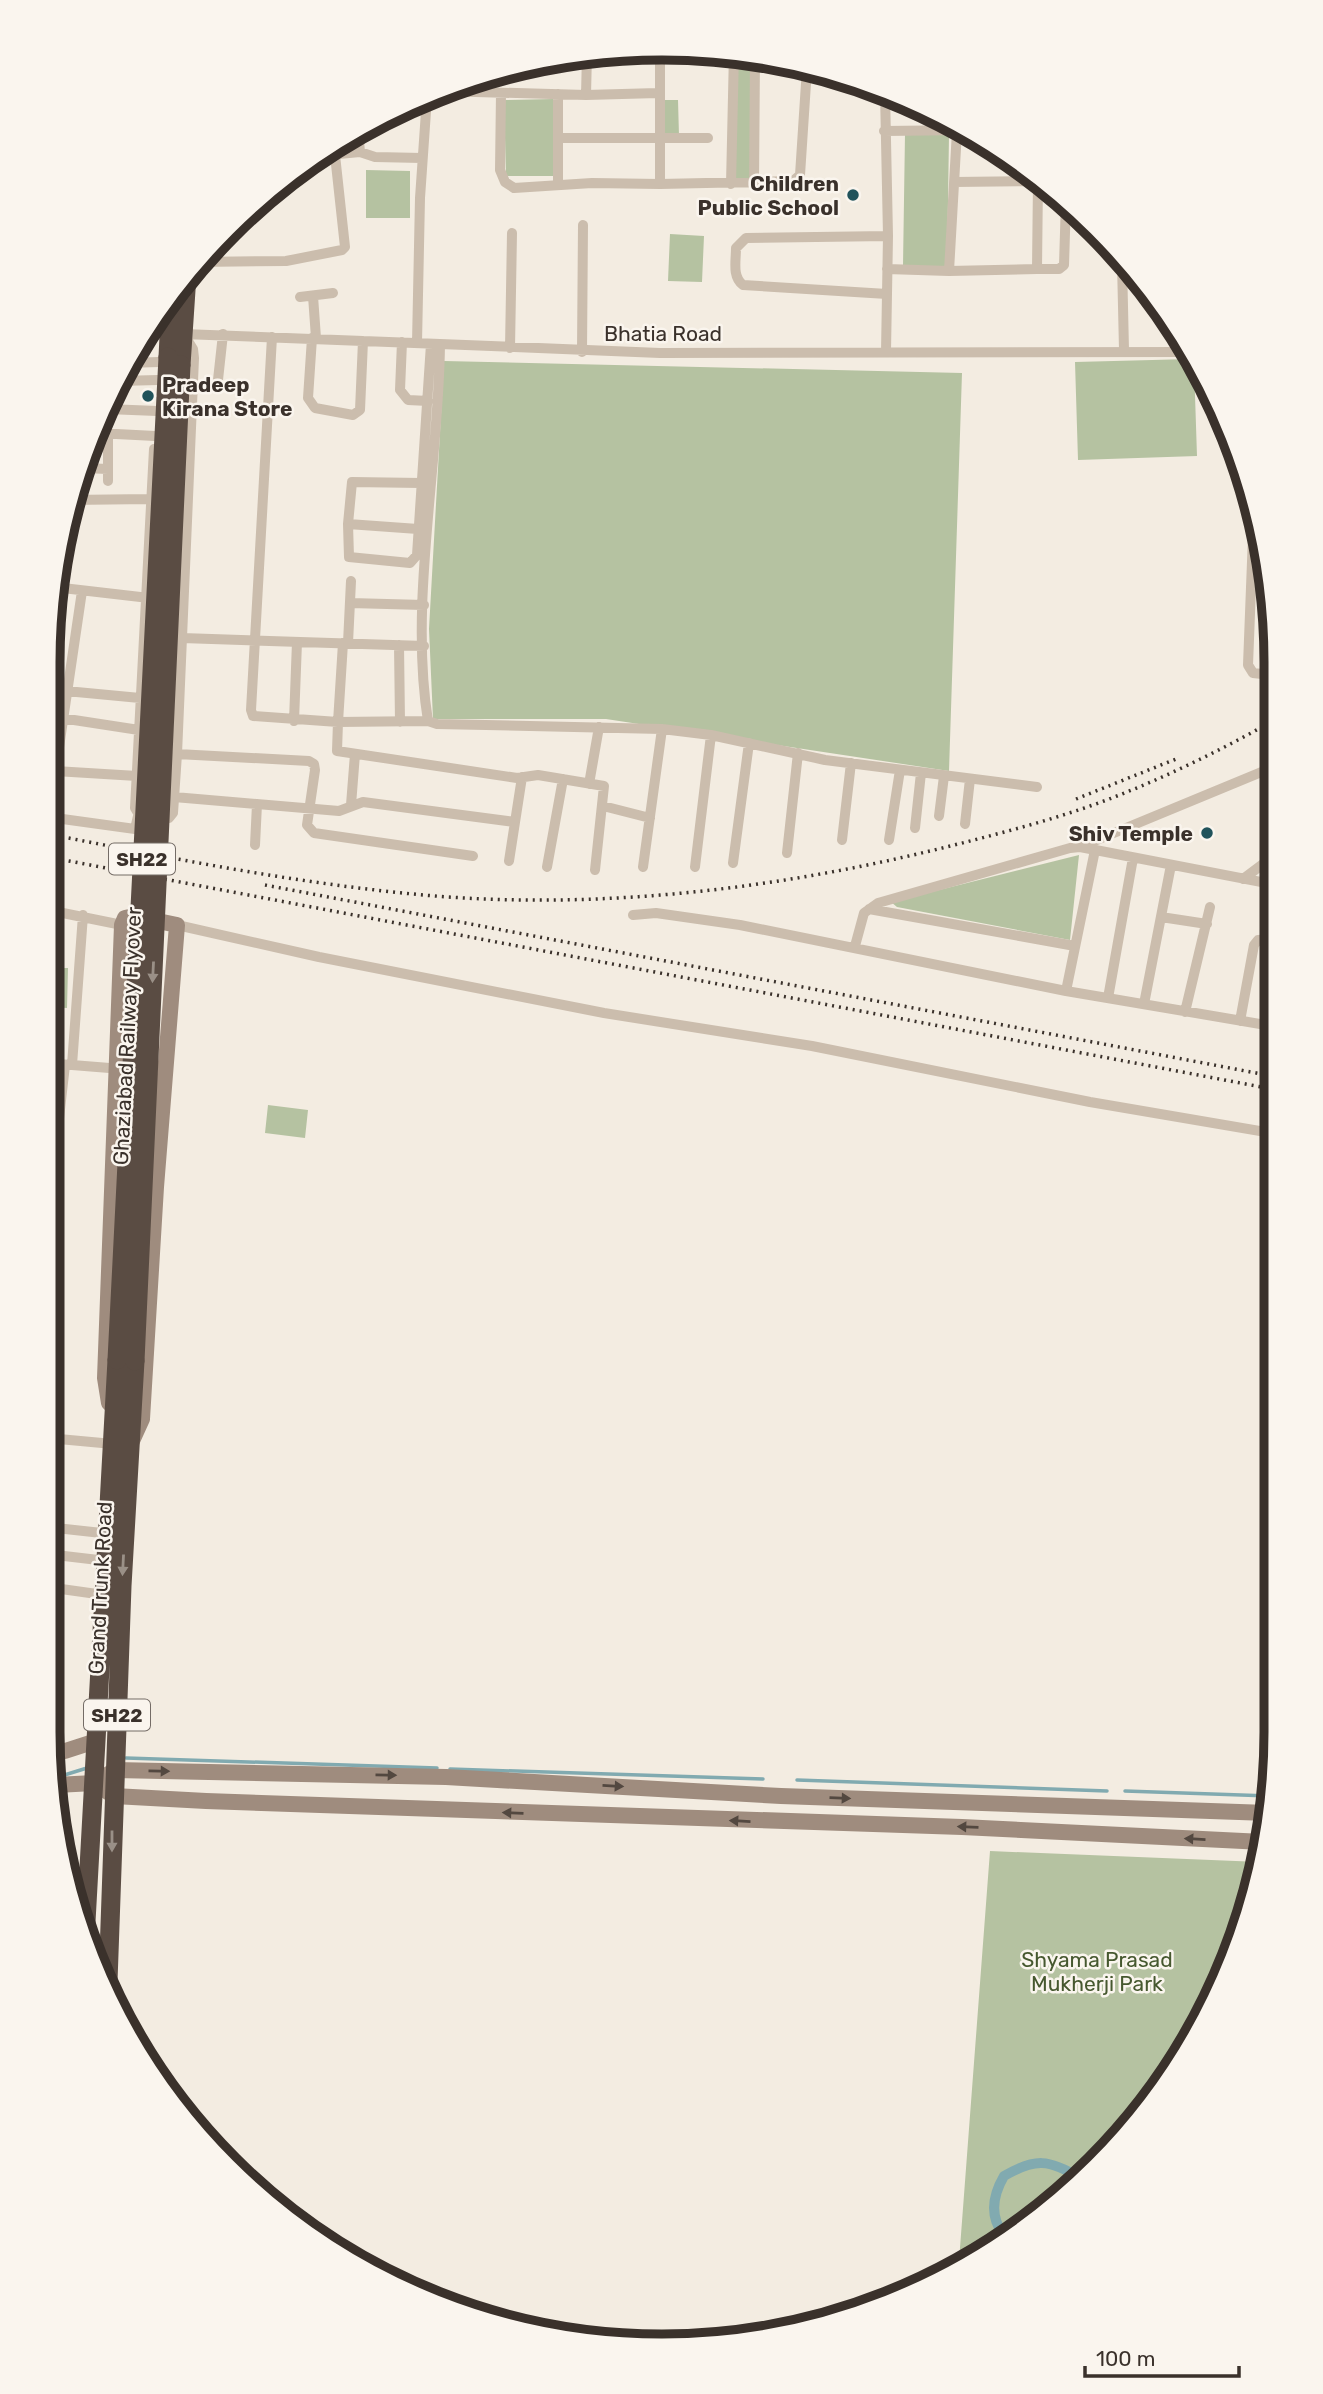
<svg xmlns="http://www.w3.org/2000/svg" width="1323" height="2394" font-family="Rubik,sans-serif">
  <rect width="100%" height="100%" fill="#f3ece1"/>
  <path fill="#b5c2a1" d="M667,50L730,52V58L666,53Z
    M736,52L753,55L752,178L734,179Z
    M553,99L554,176H506L504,100Z
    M661,100H678L679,136H661Z
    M905,134L949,135L947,268L903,266Z
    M366,170L410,171V218H366Z
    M670,234L704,236L702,282L668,281Z
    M1191,359L1194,365L1197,456L1078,460L1075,362Z
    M444,361L962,373L949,771L606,719H433L429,629Z
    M1079,855L1070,940L897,907L891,902Z
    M48,968H68L67,1008L48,1007Z
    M268,1105L308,1110L305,1138L265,1133Z
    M990,1851L1260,1862L1255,1892L1194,2039L1067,2194L959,2261Z"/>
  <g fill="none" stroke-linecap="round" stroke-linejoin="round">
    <path stroke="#81aab0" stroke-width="3.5" d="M126,1758L437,1768
      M450,1769L763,1779
      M58,1777L87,1768
      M797,1780L1107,1791
      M1125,1791L1270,1796"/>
    <path stroke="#81aab0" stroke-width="10" d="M1003,2234C989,2215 993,2195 1004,2176C1035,2158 1049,2159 1080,2178"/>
    <path stroke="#cbbdad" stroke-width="10" d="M660,50V184L793,181L800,175L807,68
      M587,54L586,95L658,93
      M441,91L586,95
      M885,92L888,236L886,352
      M501,93L500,170L505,182L514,188L592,183L660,184
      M558,94V185
      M358,130L360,152
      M884,131L970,130
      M558,138H708
      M317,156L360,152L375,157L422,158
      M1038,181L1037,269H1059L1064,265L1066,200
      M954,182L1041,181
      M754,183L755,56
      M731,184L734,52
      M196,262L286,261L342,250L345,247L335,155
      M1122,263L1124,350
      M887,269L949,271L957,131
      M949,271L1037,269
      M887,294L743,285C732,277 736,261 736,248L746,238L888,236
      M313,296L316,338
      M300,297L333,293
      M183,334L440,344C439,465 409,603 428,721L437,724L662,729L711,735L825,760L1037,787
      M272,337L251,710L253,716L338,722L337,751L517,778L538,775L604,786L595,870
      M312,338L308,398L315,408L353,415L360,410L363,341
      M402,342L400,390L408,400L428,401
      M417,343L420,198L427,97
      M440,344L660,353L1188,352
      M510,348L512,233
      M582,352L583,225
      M126,363L159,362
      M119,381L158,380
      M217,389L223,334
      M107,409L157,411
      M97,433L155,436
      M154,449L135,808L138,813L169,818L173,813L177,754L194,358L193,349L185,336
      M83,468L108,469
      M108,481V433
      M421,483L352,482L348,524L349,557L410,563L417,555L431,344
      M69,500L150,499
      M1254,510L1248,665L1253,673L1271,675
      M348,524L418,529
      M1251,586L1271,588
      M54,587L149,598
      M350,603L424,605
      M182,638L424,646
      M343,643L338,722L428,721
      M348,643L351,581
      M399,645L400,722
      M66,691L140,698
      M48,716L139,730
      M294,721L297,642
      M177,754L309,761L314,764L315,770L307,825L314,833L473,856
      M55,771L137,776
      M589,784L599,727
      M53,788L82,591
      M174,797L339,811L363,802L515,822
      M351,805L355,754
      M603,806L650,818
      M939,816L944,776
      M48,817L135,829L138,816
      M965,824L970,779
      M915,828L921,773
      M842,840L851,763
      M889,840L900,770
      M255,845L257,804
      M1080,847L1271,768
      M787,853L798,753
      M509,861L522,777
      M733,863L749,743
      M547,867L563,779
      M643,867L662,729
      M695,867L711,735
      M1243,879L1271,858
      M869,909L1075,946
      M48,910L122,925
      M83,915L72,1065L122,1069
      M633,915L656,913L740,925L1066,991L1272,1026
      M1161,917L1207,924
      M177,925L319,957L604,1013L812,1046L1090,1102L1272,1133
      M855,946L864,913L878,903L1070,848L1080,847L1272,884
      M1066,991L1095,850
      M1108,998L1133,858
      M1144,1004L1171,865
      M1185,1012L1210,907
      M1240,1021L1254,945L1258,940L1272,939
      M48,1063L70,1065
      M48,1130L58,1127L65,1065
      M48,1438L113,1444
      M47,1527L111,1534
      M47,1554L107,1561
      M47,1587L104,1595"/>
    <path stroke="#9f8c7e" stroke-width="16" d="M109,1403L105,1378L122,925L125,918L134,916L177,925L156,1187L142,1419L132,1441
      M50,1750L65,1751L96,1741
      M56,1785L94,1783L115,1770L446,1777L781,1796L1268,1813
      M105,1790L114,1796L206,1801L962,1827L1263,1842"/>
    <path stroke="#5a4c43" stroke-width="19" d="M168,357L171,297
      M181,365L187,275
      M85,1940L117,1360
      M108,1982L122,1586L135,1361"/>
    <path stroke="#3a312b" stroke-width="3.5" stroke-dasharray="2 5" stroke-linecap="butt" d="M1076,799L1176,759
      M48,834C166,857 284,881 403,893C591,913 785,889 966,842C1017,829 1069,815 1117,796C1170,775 1221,750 1271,722
      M48,857L1272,1089
      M265,885L1272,1076"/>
    <path stroke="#5a4c43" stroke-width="19" d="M117,1360L168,357
      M135,1361L181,365"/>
  </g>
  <defs><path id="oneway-solid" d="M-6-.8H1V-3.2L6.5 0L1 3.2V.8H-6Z" transform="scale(1.75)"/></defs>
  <g fill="#9a9087">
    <use href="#oneway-solid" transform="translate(153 972) rotate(93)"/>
    <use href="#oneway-solid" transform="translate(123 1565) rotate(93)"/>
    <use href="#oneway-solid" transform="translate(112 1841) rotate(90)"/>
  </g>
  <g fill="#534840">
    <use href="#oneway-solid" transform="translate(159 1771) rotate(1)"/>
    <use href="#oneway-solid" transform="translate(386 1775) rotate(1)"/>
    <use href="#oneway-solid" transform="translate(613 1786) rotate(3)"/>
    <use href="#oneway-solid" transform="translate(840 1798) rotate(2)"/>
    <use href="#oneway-solid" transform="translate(513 1813) rotate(-178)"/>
    <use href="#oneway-solid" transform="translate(740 1821) rotate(-177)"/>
    <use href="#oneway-solid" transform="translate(968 1827) rotate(-178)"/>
    <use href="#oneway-solid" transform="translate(1195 1839) rotate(-177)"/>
  </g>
  <g fill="#21535b" stroke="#faf5ee" stroke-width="2.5">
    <circle cx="853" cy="195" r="7"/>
    <circle cx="148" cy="396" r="7"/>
    <circle cx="1207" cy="833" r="7"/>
  </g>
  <g text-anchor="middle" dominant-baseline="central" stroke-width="5" stroke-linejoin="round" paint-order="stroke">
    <g fill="#faf5ee" stroke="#746c66" stroke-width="2">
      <rect x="109" y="843.5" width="66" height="31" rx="5"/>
      <rect x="84" y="1699.5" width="66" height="31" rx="5"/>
    </g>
    <g font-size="19" font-weight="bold" fill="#3a312b">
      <text x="142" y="859">SH22</text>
      <text x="117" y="1715">SH22</text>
    </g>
    <g font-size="21" font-weight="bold" fill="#3a312b" stroke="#faf5ee" text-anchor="end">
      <text x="839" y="183">Children<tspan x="839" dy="24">Public School</tspan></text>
      <text x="162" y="384" text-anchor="start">Pradeep<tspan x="162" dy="24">Kirana Store</tspan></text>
      <text x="1193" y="833">Shiv Temple</text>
    </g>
    <g font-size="21" fill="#3a312b" stroke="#faf5ee">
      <text x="663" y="333">Bhatia Road</text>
      <text transform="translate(127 1036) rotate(-87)">Ghaziabad Railway Flyover</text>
      <text transform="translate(100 1588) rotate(-87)">Grand Trunk Road</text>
    </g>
    <g font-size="21" fill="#46582f" stroke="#faf5ee">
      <text x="1097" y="1959">Shyama Prasad<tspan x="1097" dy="24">Mukherji Park</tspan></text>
    </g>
  </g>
  <path d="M0 0H1323V2394H0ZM662 60H662A602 602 0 0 1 1264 662V1732A602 602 0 0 1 662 2334H662A602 602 0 0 1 60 1732V662A602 602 0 0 1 662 60Z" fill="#faf5ee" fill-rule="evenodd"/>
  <path fill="none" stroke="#3a312b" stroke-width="9" d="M662 60H662A602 602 0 0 1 1264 662V1732A602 602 0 0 1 662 2334H662A602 602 0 0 1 60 1732V662A602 602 0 0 1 662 60Z"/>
  <path d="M1085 2366v10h154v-10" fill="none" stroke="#3a312b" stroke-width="3.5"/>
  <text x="1096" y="2366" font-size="21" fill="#3a312b" stroke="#faf5ee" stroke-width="5" paint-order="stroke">100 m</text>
</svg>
